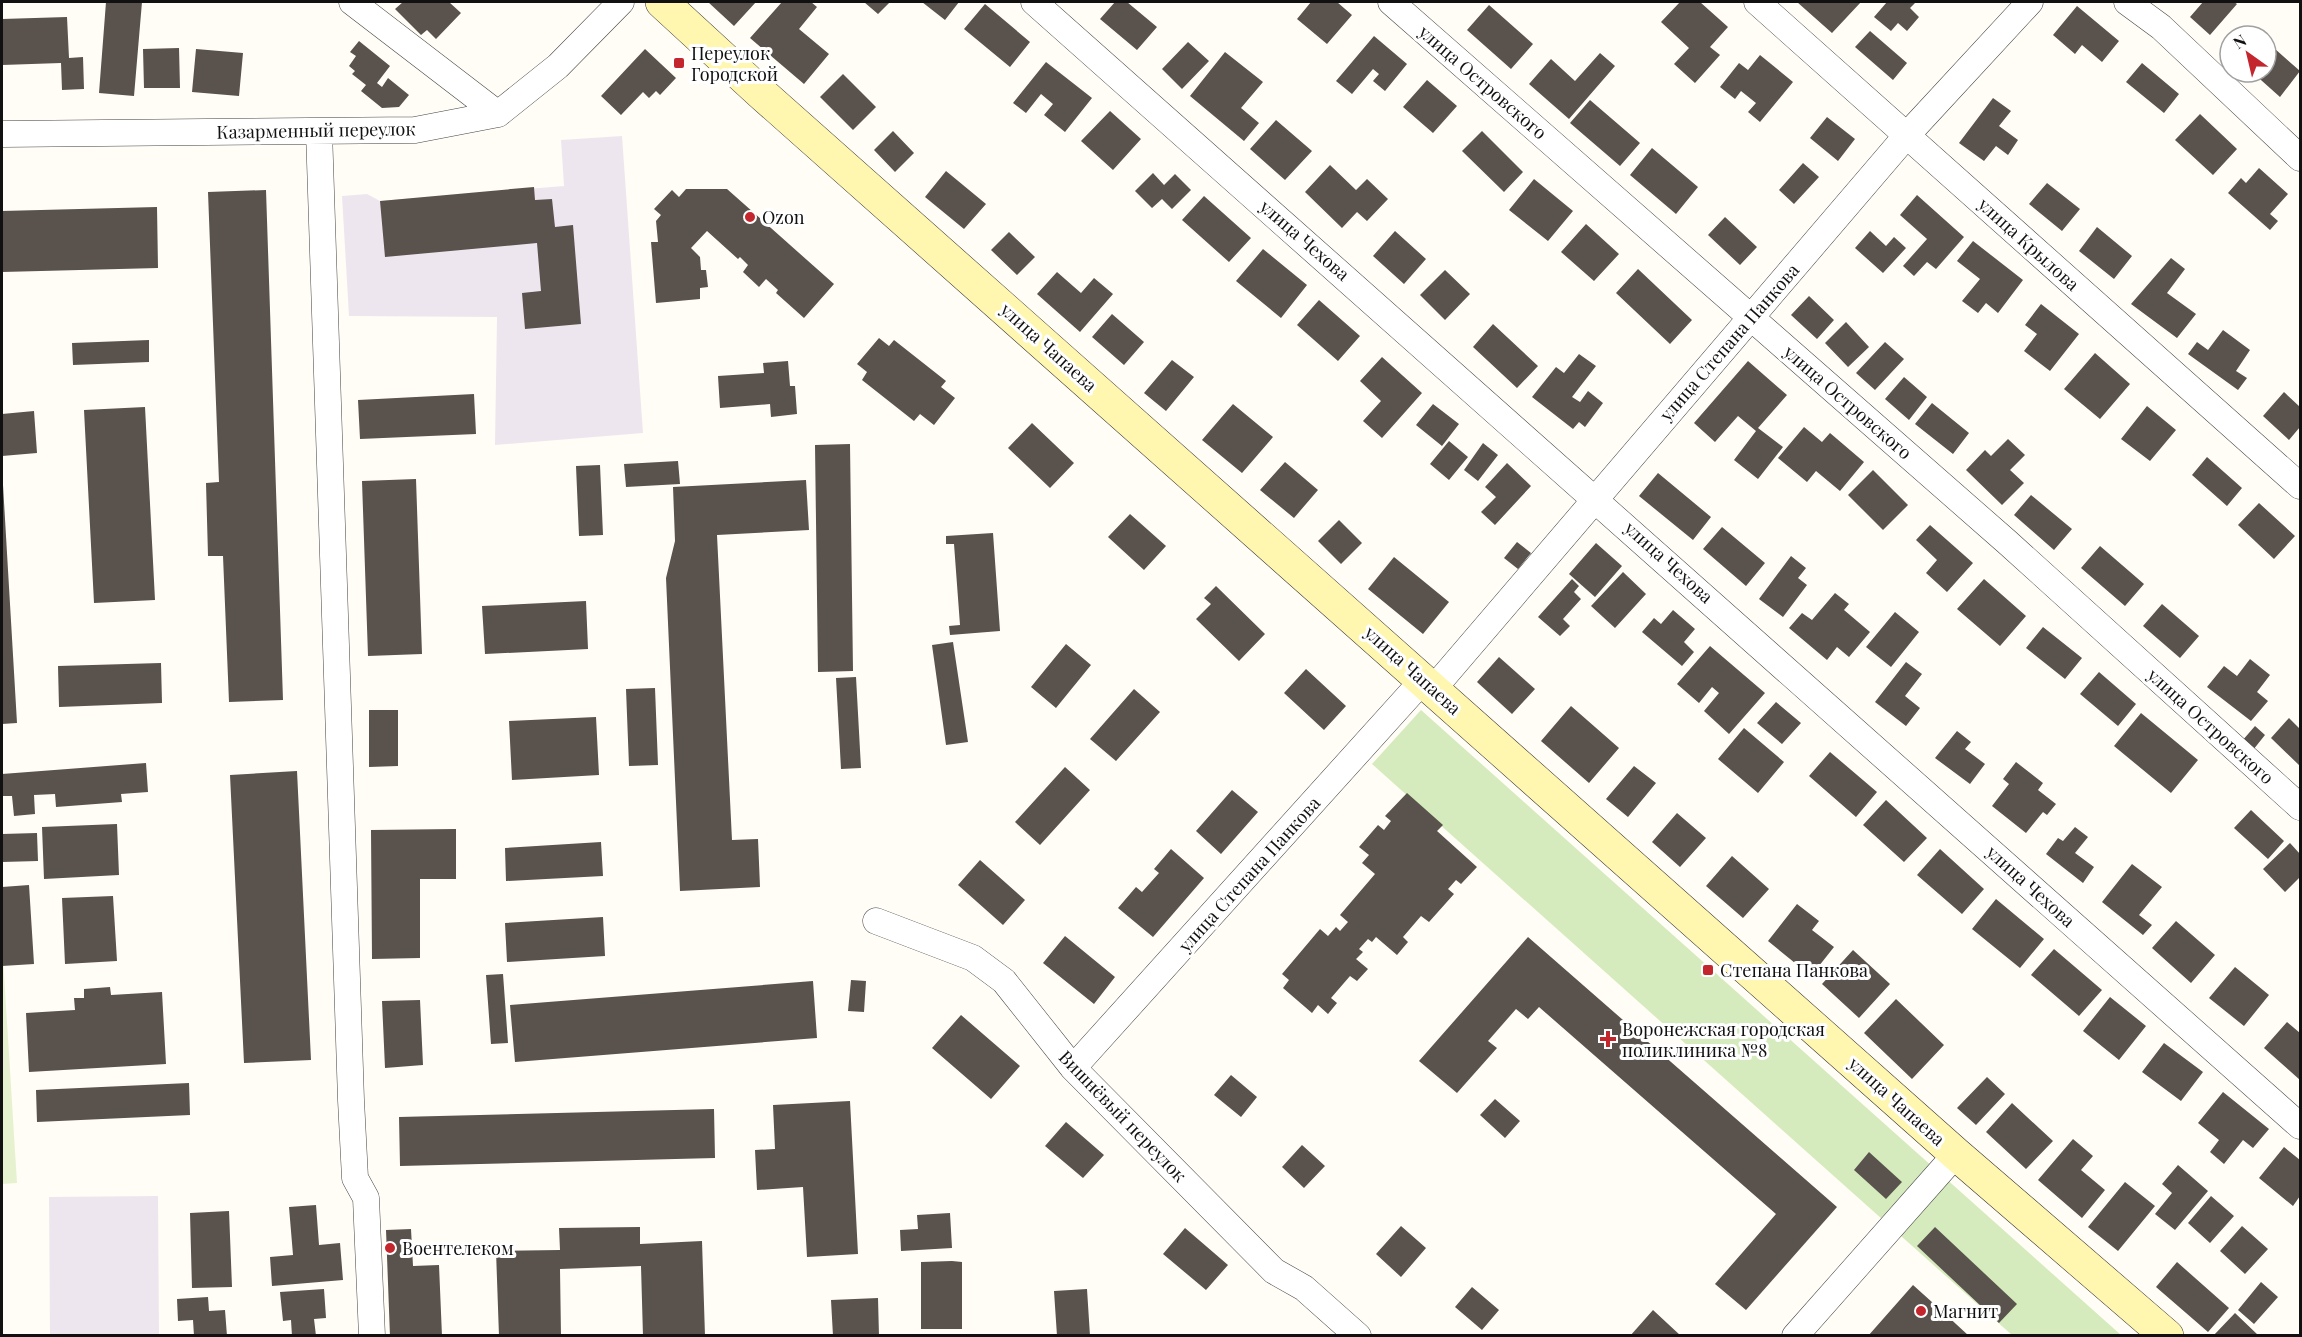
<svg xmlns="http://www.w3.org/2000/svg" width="2302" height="1337" font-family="'Playfair Display',serif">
  <rect width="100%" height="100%" fill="#fffdf5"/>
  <path fill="#eee6ef" d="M622,136L643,433L495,445L497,317L349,316L342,196L367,194L380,201L564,186L561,140Z
    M158,1196L159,1335H50L49,1197Z"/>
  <path fill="#d5ebbd" d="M1421,710L2121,1335H2012L1372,764Z"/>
  <path fill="#e6f2cf" d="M2,941L17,1183L2,1184Z"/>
  <path fill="#5a524d" d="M106,2H142L134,96L99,93Z
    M403,2H449L461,13L436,39L427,30L421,35L395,9Z
    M708,2H756L734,26Z
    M782,2H811L817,7L799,29L829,54L804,84L750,38Z
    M864,2H890L878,14Z
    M922,2H959L945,20Z
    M1115,2H1127L1157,27L1137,50L1100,19Z
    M1311,2H1337L1352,15L1327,44L1297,19Z
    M1680,2H1700L1728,27L1710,47L1720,55L1695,83L1674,64L1689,48L1661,22Z
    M1797,2H1861L1832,33Z
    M1887,2L1915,3L1910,8L1919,17L1907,31L1898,23L1891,31L1874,17Z
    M2203,2H2234L2237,4L2210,35L2190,17Z
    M985,4L1030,42L1010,67L964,29Z
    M1489,5L1533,44L1511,69L1467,30Z
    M2077,6L2119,41L2102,62L2082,45L2075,54L2053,35Z
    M67,17L69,58L83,57L84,89L62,90L61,63L2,65V19Z
    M1870,31L1907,63L1893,80L1855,47Z
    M1374,36L1407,64L1385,91L1373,81L1379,74L1373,69L1352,94L1336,81Z
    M359,41L390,66L377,83L382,87L388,78L409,95L399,107L382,108L361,91L366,85L352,74L355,71L349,66L356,56L350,52Z
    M2266,41L2300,71L2280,97L2252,72H2266Z
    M1188,42L1209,61L1182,89L1162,69Z
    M179,48L180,88H144L143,49Z
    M196,49L243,53L239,96L192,92Z
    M645,49L676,78L660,95L656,91L649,98L643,92L621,115L601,96Z
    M1225,52L1263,82L1241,108L1259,123L1244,141L1190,96Z
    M1600,53L1615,66L1569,119L1529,84L1551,59L1575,81Z
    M1760,55L1793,82L1760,122L1748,112L1756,103L1741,91L1735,99L1720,87L1739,63L1748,70Z
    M1046,62L1092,98L1065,132L1044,115L1053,104L1041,94L1026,113L1013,103Z
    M2142,63L2179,94L2164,113L2126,82Z
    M843,74L876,107L853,130L820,97Z
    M1427,80L1457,106L1433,133L1403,107Z
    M1993,98L2011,111L1999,126L2018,140L2008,155L1996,146L1984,161L1959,143Z
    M1590,100L1640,143L1620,166L1570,123Z
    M1110,111L1141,139L1113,170L1081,141Z
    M2200,114L2237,149L2213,175L2175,140Z
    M1827,117L1855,139L1838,161L1810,138Z
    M1276,120L1312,151L1285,180L1250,149Z
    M893,131L914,153L895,172L874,150Z
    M1482,131L1523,172L1504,192L1462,151Z
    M1652,148L1698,187L1676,214L1630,175Z
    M1803,163L1819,177L1794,204L1779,190Z
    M1330,165L1356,190L1367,179L1388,199L1367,221L1357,212L1342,228L1305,192Z
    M2259,168L2288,194L2270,214L2278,221L2270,230L2228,193L2241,178L2246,183Z
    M946,171L986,204L964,229L925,197Z
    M1153,173L1164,185L1175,174L1191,190L1172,209L1162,199L1152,208L1135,191Z
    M1534,179L1573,211L1548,241L1509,210Z
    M2047,183L2080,209L2062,231L2029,204Z
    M534,187L535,200L552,199L555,227L573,225L581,324L525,329L522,293L541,291L537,243L385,257L380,201Z
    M686,189H727L834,284L804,318L776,293L778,290L766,279L759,287L743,272L748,265L740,257L738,259L707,231L691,248L700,257L701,270H706L708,287L700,288V299L656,303L651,242H658L656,221L661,215L654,209L672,190L679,197Z
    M266,190L283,700L229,702L223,556H208L206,483L219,482L208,192Z
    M1917,195L1964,237L1936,269L1927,262L1914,276L1903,266L1927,239L1900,215Z
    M1204,196L1251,238L1229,262L1182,220Z
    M157,207L158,268L2,272V211Z
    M1725,217L1757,247L1740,265L1708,235Z
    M1586,224L1619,254L1594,281L1561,252Z
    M2097,227L2132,256L2114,279L2079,251Z
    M1395,231L1426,259L1404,284L1373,256Z
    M1870,231L1886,246L1894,237L1906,248L1883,273L1855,248Z
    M1009,232L1035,257L1017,275L991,250Z
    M1973,241L2023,280L1998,313L1986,303L1978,313L1962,301L1980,279L1957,261Z
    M1263,249L1307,285L1281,318L1236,281Z
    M2171,258L2185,269L2167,293L2196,314L2177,338L2131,304Z
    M1638,269L1692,320L1670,344L1616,293Z
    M1445,270L1470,294L1445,320L1420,295Z
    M1057,272L1081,293L1094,278L1113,294L1080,332L1037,294Z
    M1809,296L1834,320L1817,339L1791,315Z
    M1319,300L1360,336L1338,361L1297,325Z
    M2041,304L2079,334L2050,371L2024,351L2037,334L2025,325Z
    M1112,314L1144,342L1124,365L1092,337Z
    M1846,322L1869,347L1848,367L1825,343Z
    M1493,324L1538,366L1517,388L1473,347Z
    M2223,330L2250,350L2236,371L2247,378L2238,390L2188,354L2197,342L2208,350Z
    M879,338L889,346L894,340L946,381L941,387L955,398L934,425L920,414L914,421L862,380L867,372L857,364Z
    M149,340V362L73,365L72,343Z
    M1885,342L1904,359L1875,390L1856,373Z
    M2095,353L2130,384L2100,419L2064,389Z
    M1579,354L1596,366L1572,397L1580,402L1588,391L1603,403L1585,427L1579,422L1573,429L1532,397L1556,367L1564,373Z
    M1382,357L1422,393L1382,438L1363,421L1381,401L1360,381Z
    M1172,360L1194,377L1166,411L1144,393Z
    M788,361L790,386H795L797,414L771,417L770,404L720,408L718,376L764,373L763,363Z
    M1748,361L1787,395L1758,428L1783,447L1758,479L1734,460L1756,431L1738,416L1715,442L1694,423Z
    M1904,377L1927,397L1909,420L1885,399Z
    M2284,392L2300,407V427L2289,440L2263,416Z
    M474,394L476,434L360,439L358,400Z
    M1932,403L1969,433L1953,454L1915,424Z
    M1233,404L1273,437L1242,473L1202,440Z
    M1433,404L1459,424L1442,446L1416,425Z
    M2147,406L2176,430L2150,461L2121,439Z
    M145,407L155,600L94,603L84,410Z
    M34,411L37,453L2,456V414Z
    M1032,423L1074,463L1050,488L1008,448Z
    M1804,427L1822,442L1830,433L1864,462L1840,491L1816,471L1807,482L1778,458Z
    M2008,439L2025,455L2010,470L2024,483L2002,505L1966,470L1985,450L1991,456Z
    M1449,441L1468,457L1449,480L1430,464Z
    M1483,443L1498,455L1478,481L1464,470Z
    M850,444L853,671L818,672L815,445Z
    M2207,457L2242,488L2227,506L2192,475Z
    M678,461L680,484L626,487L624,464Z
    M1285,462L1318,490L1294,518L1260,490Z
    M1507,463L1531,486L1495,525L1481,512L1496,497L1485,487Z
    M600,465L603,535L579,536L576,466Z
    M2,468L17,723L2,724Z
    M1873,470L1908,505L1883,530L1848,495Z
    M1658,473L1711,517L1693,540L1639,496Z
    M416,479L422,654L368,656L362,481Z
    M806,480L809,530L717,535L732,840L758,839L760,887L680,891L666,578L675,541L673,487Z
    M2031,495L2072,529L2054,550L2014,515Z
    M2259,503L2295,536L2274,559L2238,525Z
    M1130,514L1166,546L1144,570L1108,537Z
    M1339,520L1362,543L1341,564L1318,541Z
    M1930,525L1973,563L1947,592L1926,573L1937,560L1916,540Z
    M1722,527L1765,563L1746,586L1703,549Z
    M993,533L1000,631L950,635L949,626L960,625L954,544H946V536Z
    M1517,542L1531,553L1518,569L1504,558Z
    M1596,543L1622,566L1595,597L1569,574Z
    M2100,546L2144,584L2125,606L2081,568Z
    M1791,556L1806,568L1798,578L1807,585L1783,617L1759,599Z
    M1394,557L1449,602L1423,634L1368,589Z
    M1623,572L1646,594L1615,628L1591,606Z
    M1572,579L1579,586L1574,592L1581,599L1563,619L1570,626L1560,636L1538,617Z
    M1984,579L2026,616L2000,646L1957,609Z
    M1216,586L1265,634L1239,661L1196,619L1211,604L1204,598Z
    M1835,593L1849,604L1844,610L1870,632L1849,657L1837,647L1827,660L1789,628L1802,613L1812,620Z
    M586,601L588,649L485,654L482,606Z
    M2162,604L2199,636L2180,658L2143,626Z
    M1673,610L1695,629L1684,642L1694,652L1682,666L1642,632L1654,618L1661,624Z
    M1895,612L1919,632L1891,667L1866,647Z
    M2043,627L2082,658L2065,679L2026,648Z
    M953,642L968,742L946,745L932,645Z
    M1066,644L1091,665L1056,708L1031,687Z
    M1710,646L1765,693L1729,734L1704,711L1719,693L1712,687L1699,703L1677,684Z
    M1499,657L1535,689L1512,714L1477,682Z
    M2250,659L2270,675L2257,692L2268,701L2251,721L2207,687L2224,666L2237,676Z
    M1906,662L1922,674L1905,696L1920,708L1906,726L1875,702Z
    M161,663L162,703L59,707L58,666Z
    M1306,669L1346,706L1324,730L1284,693Z
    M2099,672L2136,704L2118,726L2080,694Z
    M856,677L861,768L841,769L836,678Z
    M655,688L658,765L629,766L626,689Z
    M1134,689L1160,712L1116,761L1090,739Z
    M1776,702L1801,723L1782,744L1757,723Z
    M1571,706L1619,748L1589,783L1541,741Z
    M369,710H398V766L369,767Z
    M2141,713L2198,760L2171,793L2114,746Z
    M596,717L599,775L512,780L509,721Z
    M2289,718L2300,729V766L2271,738Z
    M2255,726L2265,735L2253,750L2242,741Z
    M1744,728L1784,762L1758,793L1718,759Z
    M1957,731L1971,742L1965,749L1985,764L1970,784L1935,758Z
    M1830,752L1877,792L1856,817L1809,776Z
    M2016,762L2043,783L2038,790L2056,804L2047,815L2043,812L2026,833L1992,806L2009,784L2003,779Z
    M146,763L148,792L121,794L122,802L56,807L55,794L34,795L35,814L14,816L12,796H2V774Z
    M1634,766L1656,783L1628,817L1606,799Z
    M1065,767L1090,790L1040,845L1015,822Z
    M297,771L311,1060L244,1063L230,775Z
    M1232,790L1258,812L1221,854L1196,831Z
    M1407,793L1443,825L1437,831L1477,867L1461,884L1456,880L1448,889L1454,894L1429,922L1421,916L1403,937L1408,942L1397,955L1376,937L1372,942L1368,939L1359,949L1363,952L1356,959L1368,969L1357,981L1350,976L1331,998L1337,1003L1328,1014L1318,1005L1312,1013L1283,988L1289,980L1282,974L1320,929L1328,936L1336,927L1340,931L1348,922L1340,915L1375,874L1362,863L1369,855L1359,847L1378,825L1384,830L1391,821L1385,816Z
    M1886,800L1927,838L1904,862L1863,825Z
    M2251,810L2284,841L2268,859L2234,828Z
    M1677,813L1706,838L1680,867L1652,842Z
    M117,824L119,875L44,879L42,827Z
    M2075,827L2088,837L2075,853L2094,867L2083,883L2046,854L2058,838L2063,841Z
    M456,829V879H420V958L372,959L371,830Z
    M37,833L38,861L2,862V834Z
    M601,842L603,876L506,881L505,848Z
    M2290,843L2300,854V877L2285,892L2263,869Z
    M1171,849L1204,878L1153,937L1118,908L1136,887L1142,892L1159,873L1154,869Z
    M1940,849L1984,889L1962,914L1917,875Z
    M1732,856L1769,889L1743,918L1706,886Z
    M980,860L1025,900L1003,925L958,885Z
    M2132,864L2162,887L2139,915L2152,925L2143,935L2102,902Z
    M29,885L34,964L2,966V887Z
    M113,896L117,961L65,964L62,898Z
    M1996,899L2044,939L2020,968L1972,929Z
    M1797,904L1819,921L1812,930L1834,947L1811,976L1768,941Z
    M603,917L605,956L507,962L505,923Z
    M2176,921L2215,955L2191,983L2152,948Z
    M1065,936L1115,977L1094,1004L1043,963Z
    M1528,937L1837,1207L1746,1310L1715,1284L1776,1214L1539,1007L1528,1019L1516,1009L1488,1041L1497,1048L1457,1093L1419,1061Z
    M2054,949L2102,990L2079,1016L2031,975Z
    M1853,950L1890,984L1859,1018L1822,984Z
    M2235,967L2269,995L2244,1026L2209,998Z
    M503,974L508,1043L491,1044L486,975Z
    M851,980L866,981L864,1012L848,1011Z
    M813,981L817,1038L515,1062L510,1005Z
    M110,987L111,995L162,992L166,1064L29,1072L26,1013L75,1010L74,998H84V989Z
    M2110,997L2146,1026L2119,1060L2083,1031Z
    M1896,999L1944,1045L1912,1079L1864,1033Z
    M420,1000L423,1065L385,1068L382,1001Z
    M961,1015L1020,1066L991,1099L932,1048Z
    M2287,1022L2300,1033V1080L2264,1048Z
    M2164,1043L2203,1072L2181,1101L2142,1072Z
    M1231,1075L1257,1097L1241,1117L1214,1095Z
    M1987,1077L2005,1094L1976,1125L1957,1108Z
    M189,1083L190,1115L37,1122L36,1090Z
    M2223,1092L2269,1129L2253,1148L2243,1140L2224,1164L2210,1152L2219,1140L2198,1123Z
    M1495,1099L1520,1121L1505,1138L1480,1115Z
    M850,1101L858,1254L807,1257L803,1187L757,1190L755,1150L775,1149L773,1105Z
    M2012,1103L2053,1141L2026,1169L1986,1132Z
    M714,1109L715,1158L400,1166L399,1117Z
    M1066,1122L1104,1155L1083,1178L1045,1146Z
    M2073,1139L2093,1156L2081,1170L2105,1190L2082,1218L2038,1180Z
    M1302,1145L1325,1166L1304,1188L1282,1167Z
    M2284,1147L2300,1160V1196L2293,1206L2259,1178Z
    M1869,1152L1902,1182L1886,1199L1854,1170Z
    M2178,1165L2208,1191L2175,1230L2155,1214L2172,1193L2162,1184Z
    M2125,1182L2155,1206L2118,1251L2088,1227Z
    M2211,1196L2234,1216L2210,1243L2188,1223Z
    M316,1205L319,1245L340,1243L343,1280L272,1286L270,1257L293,1255L289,1207Z
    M229,1211L232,1287L192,1288L190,1213Z
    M950,1213L952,1248L901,1251L900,1230L918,1229L917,1215Z
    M1401,1226L1426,1248L1401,1277L1376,1254Z
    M2242,1226L2268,1249L2245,1274L2220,1251Z
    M640,1227V1244L702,1241L705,1336H643L641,1266L560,1269L561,1336H499L496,1251L560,1250L559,1228Z
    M1935,1227L2017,1304L1999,1323L1917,1246Z
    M1185,1228L1228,1265L1206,1290L1163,1254Z
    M411,1229L413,1266L439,1265L442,1336H390L386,1230Z
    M952,1261L962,1262V1329H921V1262Z
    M2177,1262L2229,1308L2208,1332L2156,1287Z
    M2261,1282L2278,1297L2254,1324L2238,1310Z
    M1913,1285L1943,1312L1969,1336H1868Z
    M1472,1287L1499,1310L1482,1330L1455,1307Z
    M324,1289L326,1318L314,1319L316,1336H292L291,1320L283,1321L280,1292Z
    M1087,1289L1090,1336H1057L1054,1291Z
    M208,1297L209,1311L225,1310L227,1336H194L193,1320L178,1321L177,1299Z
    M878,1298L879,1336H833L831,1300Z
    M1653,1310L1681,1336H1630Z
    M2235,1313L2259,1336H2213Z"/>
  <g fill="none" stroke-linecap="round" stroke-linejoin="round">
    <defs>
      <path id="street" d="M352,2L498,114
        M1034,2L2300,1126
        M1391,2L2007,542L2300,807
        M1757,2L2300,486
        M2127,2L2161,27L2300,158
        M319,131L351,1100L355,1178L366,1198L372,1336
        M2,134L415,130L498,114L558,66L621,2
        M1434,688L1907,135L2030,2
        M876,921L973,958L1004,981L1073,1068L1274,1271L1304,1288L1358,1336
        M1073,1068L1424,679
        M1795,1336L1956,1154"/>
      <path id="secondary" d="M662,2L761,93L1956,1154L2167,1336"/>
    </defs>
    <use href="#street" stroke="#444" stroke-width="27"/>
    <use href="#secondary" stroke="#333" stroke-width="34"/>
    <use href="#street" stroke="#fff" stroke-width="26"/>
    <use href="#secondary" stroke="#fff6b0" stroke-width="33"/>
  </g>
  <g fill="#c4262e" stroke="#fff" stroke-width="2">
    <rect x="673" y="57" width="12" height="12" rx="3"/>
    <circle cx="750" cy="217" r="6"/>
    <rect x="1702" y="964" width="12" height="12" rx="3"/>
    <path d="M1605 1030h6v6h6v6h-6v6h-6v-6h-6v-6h6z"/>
    <circle cx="390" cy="1248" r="6"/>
    <circle cx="1921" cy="1311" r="6"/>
  </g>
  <g text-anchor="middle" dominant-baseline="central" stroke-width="6" stroke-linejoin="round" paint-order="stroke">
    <g font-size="18" fill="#111" stroke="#fff" text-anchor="start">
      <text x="691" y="53">Переулок<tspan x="691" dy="21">Городской</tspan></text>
      <text x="762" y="217">Ozon</text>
      <text x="1720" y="970">Степана Панкова</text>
      <text x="1622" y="1029">Воронежская городская<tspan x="1622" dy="21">поликлиника №8</tspan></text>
      <text x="402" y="1248">Воентелеком</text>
      <text x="1933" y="1311">Магнит</text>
    </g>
    <g font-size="18" fill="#111" stroke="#fff">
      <text transform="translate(1483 82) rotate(41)">улица Островского</text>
      <text transform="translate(316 130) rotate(-1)">Казарменный переулок</text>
      <text transform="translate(1305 240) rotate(41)">улица Чехова</text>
      <text transform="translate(2029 244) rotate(42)">улица Крылова</text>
      <text transform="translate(1729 342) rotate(-49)">улица Степана Панкова</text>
      <text transform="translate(1049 347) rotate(42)">улица Чапаева</text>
      <text transform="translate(1848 402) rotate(41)">улица Островского</text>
      <text transform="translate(1669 562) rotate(42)">улица Чехова</text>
      <text transform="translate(1413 670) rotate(42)">улица Чапаева</text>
      <text transform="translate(2211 726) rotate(42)">улица Островского</text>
      <text transform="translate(1249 874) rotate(-48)">улица Степана Панкова</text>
      <text transform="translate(2031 886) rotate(42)">улица Чехова</text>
      <text transform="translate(1897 1101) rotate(42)">улица Чапаева</text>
      <text transform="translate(1123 1116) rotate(46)">Вишнёвый переулок</text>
    </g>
  </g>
  <rect width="2302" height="1337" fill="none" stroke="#111111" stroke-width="6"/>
  <g transform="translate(2248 54) rotate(326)"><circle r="28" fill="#ffffff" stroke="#a0a0a0" stroke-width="1.5"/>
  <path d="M0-4.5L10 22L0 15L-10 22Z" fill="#c4262e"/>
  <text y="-9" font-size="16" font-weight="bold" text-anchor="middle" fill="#111111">N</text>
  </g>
</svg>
